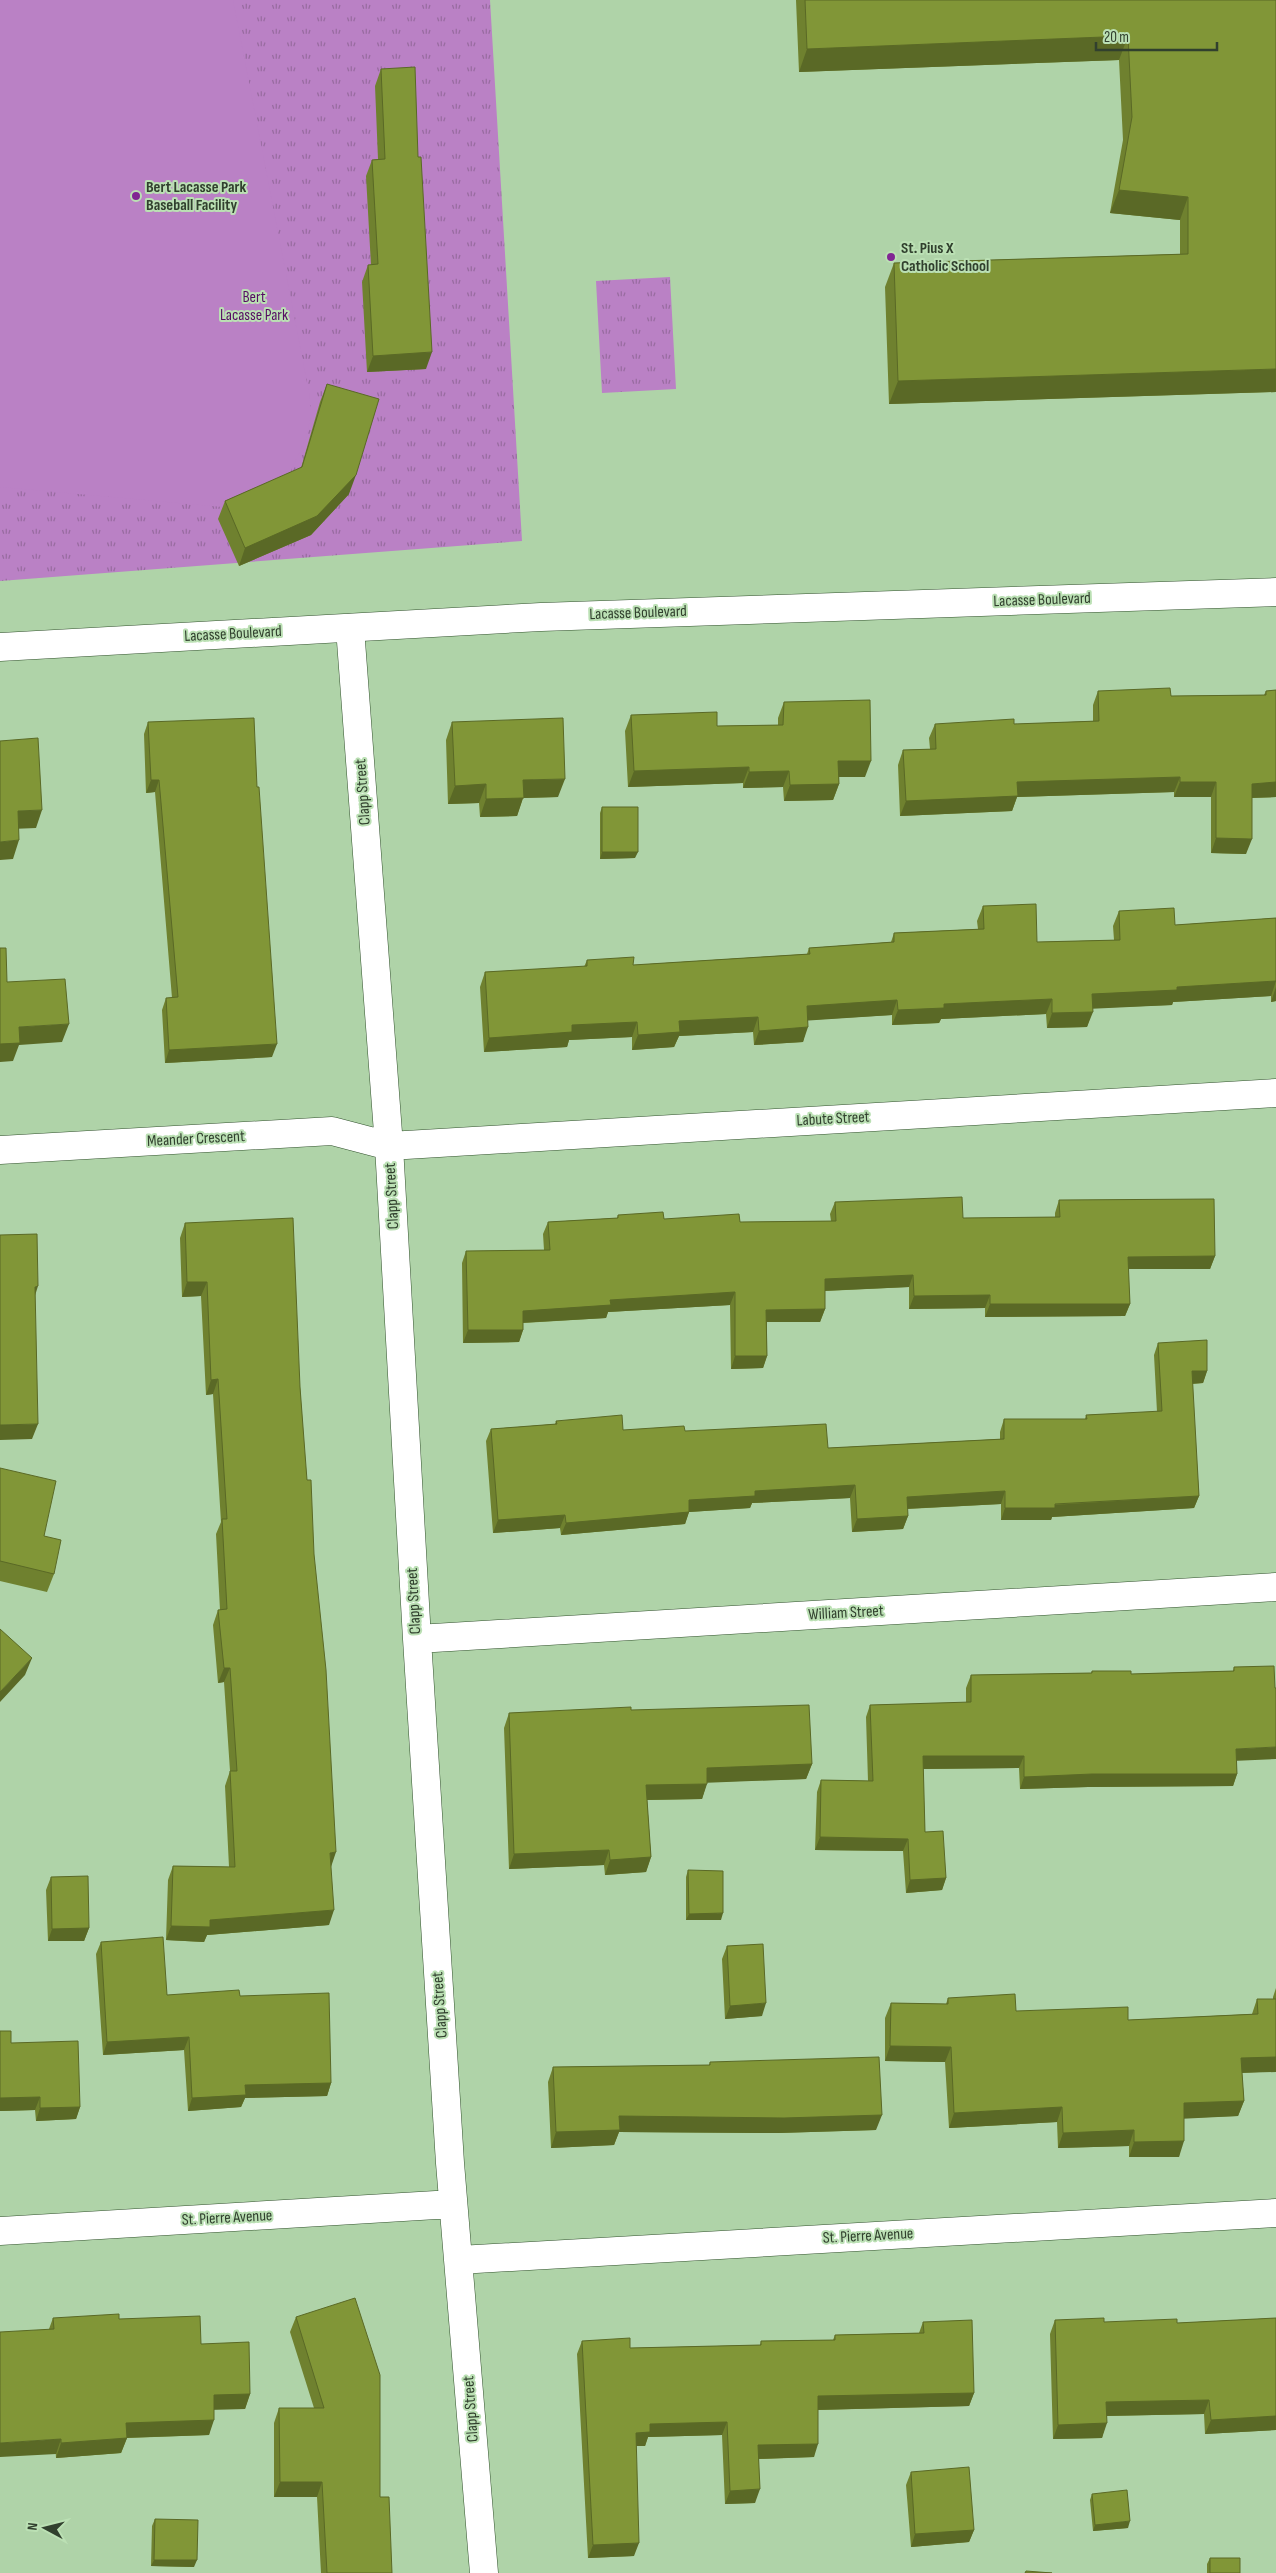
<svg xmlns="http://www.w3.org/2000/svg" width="1276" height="2573" font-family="'Sofia Sans Condensed',sans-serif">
  <defs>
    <pattern id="grass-tufts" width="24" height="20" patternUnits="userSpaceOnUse" patternTransform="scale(1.25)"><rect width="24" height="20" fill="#ba81c5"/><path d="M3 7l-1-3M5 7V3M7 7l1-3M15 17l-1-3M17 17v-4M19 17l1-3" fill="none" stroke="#986ba0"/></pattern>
  </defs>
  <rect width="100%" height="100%" fill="#afd3a8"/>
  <path fill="url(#grass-tufts)" d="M0,0H490L522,541L0,581Z
    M670,277L676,389L602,393L596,281Z"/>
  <path fill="#ba81c5" d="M0,0H233L309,393L311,416L306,438L289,475L223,507L0,487Z"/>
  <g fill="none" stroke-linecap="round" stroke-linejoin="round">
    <defs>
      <path id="minor" d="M350,628L389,1146L417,1639L450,2163L484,2573
        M0,1150L332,1131L389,1146L1276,1093
        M417,1639L1276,1587
        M0,2231L453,2204
        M459,2260L1276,2213"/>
      <path id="tertiary" d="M0,647L541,617L1276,592"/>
    </defs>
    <use href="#minor" stroke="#32522d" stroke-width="29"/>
    <use href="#tertiary" stroke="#32522d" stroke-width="29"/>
    <use href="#minor" stroke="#fff" stroke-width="28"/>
    <use href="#tertiary" stroke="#fff" stroke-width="28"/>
  </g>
  <path fill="#6f812f" d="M796,0H1276V392L889,404L885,287L894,263L1180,254V220L1110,213L1123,140L1119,60L799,72Z
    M381,69L418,157L426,369L367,372L362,282L368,265H371L366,176L372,160L378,159L375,86Z
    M327,384L349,494L311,535L239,566L218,519L225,501L301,468L320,402Z
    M1276,690V797L1252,798L1246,854L1211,853V797H1174V792L1017,797L1012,811L900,816L898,765L903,750L930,749L929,738L935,724H1014L1093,721V705L1098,691L1171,696L1264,695L1266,691Z
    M784,702L865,777H839V784L833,800L784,801L783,787L743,788V783L628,787L625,731L631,715L717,726L778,725V718Z
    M148,722L257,787L272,1057L165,1063L162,1010L166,998H172L155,792L146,793L144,734Z
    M452,722L558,797L523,798L517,816L480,817L479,803L448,804L446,740Z
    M602,807L635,858L600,859V813Z
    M983,906L1037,942L1114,940L1113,926L1119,911L1175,925L1276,918V1001L1271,1002V996L1173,1002L1172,1005L1093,1008L1087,1027L1047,1028L1046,1014L941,1019L939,1023L892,1025V1015L808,1020L803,1042L754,1045L753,1032L679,1036L674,1047L632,1050V1037L569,1040L567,1047L484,1052L480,987L485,972L584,967L587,960L633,965L807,954L809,948L891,942L894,933L978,929L977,921Z
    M1059,1200L1215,1256L1210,1269H1128L1130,1304L1125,1316L985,1317V1308L909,1309V1287L825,1291V1309L820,1322H767V1356L763,1368L731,1369L730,1305L608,1312L606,1318L523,1323V1330L519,1342L463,1343L462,1263L466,1251L544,1250L543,1234L548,1222L617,1218L618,1215L664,1219L740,1222L831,1221L830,1214L835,1202L963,1218L1055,1217V1213Z
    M185,1223L300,1387L331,1867L329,1925L207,1935L204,1942L166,1940L168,1880L173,1866L229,1867L225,1786L230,1771L224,1682L218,1683L213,1625L218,1610H220L216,1534L221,1522L213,1394L206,1395L201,1296L182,1297L180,1238Z
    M1158,1343L1207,1371L1203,1383L1192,1384L1199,1496L1194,1508L1052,1517L1051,1520H1001V1504L907,1509L908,1516L903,1529L852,1532L850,1498L752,1503L750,1508L689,1512L685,1524L561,1535L560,1528L493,1533L486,1441L491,1429L555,1424L556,1421L623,1430L685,1431L828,1448L1000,1439V1432L1004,1419H1085L1086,1415L1157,1412L1154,1355Z
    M0,1468L44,1536L54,1574L47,1592L0,1581Z
    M1234,1667L1237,1774L1233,1786L1088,1787L1020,1789L1019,1768L923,1769L925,1832L946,1878L942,1890L906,1893L903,1851L815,1850L817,1792L821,1780L868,1781L866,1717L870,1705L966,1703V1688L971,1675L1091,1673L1092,1671L1131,1674L1233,1671Z
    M631,1710L812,1764L806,1779L707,1782L702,1799L647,1800L651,1857L646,1872L605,1875L604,1865L509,1869L504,1728L509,1713Z
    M688,1870L721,1920H686V1877Z
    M51,1877L89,1928L84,1941H48L46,1890Z
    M101,1942L167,1995L240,1996L331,2083L327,2096L245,2098L241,2107L188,2111L184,2050L103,2055L96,1954Z
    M727,1946L762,2016L725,2019L722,1959Z
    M1276,1988V2071L1242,2073L1244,2101L1238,2116L1184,2118L1179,2157H1129V2146L1058,2148L1057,2122L949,2128L945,2062L885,2061V2018L891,2003L946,2004L948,1998L1016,2011L1128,2020L1252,2014L1257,1999H1273V1997Z
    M0,2031L11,2043L80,2107L76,2119L36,2121L35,2110L0,2111Z
    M710,2062L876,2130L778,2133L619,2132L614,2145L551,2148L548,2082L553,2067L709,2065Z
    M296,2317L380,2497L392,2573H321L317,2497H274V2423L279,2408H314L290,2332Z
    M53,2318L119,2319L201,2344L250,2394L245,2409H214L209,2435L127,2438L121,2453L56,2458L49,2329Z
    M1276,2318V2430L1205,2434L1204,2414L1107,2416L1102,2438L1053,2439L1050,2334L1055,2320L1104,2322L1177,2323Z
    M923,2322L974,2393L969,2406L818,2410L814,2457L759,2459L755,2503L725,2504L722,2435L648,2437L645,2446H636L634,2556L588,2558L577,2354L582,2341L630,2348L760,2345L761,2341L833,2340L835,2335L919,2333Z
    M911,2472L974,2530L969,2542L911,2547L906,2485Z
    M1092,2494L1128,2528L1093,2531L1090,2500Z
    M155,2519L194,2567L151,2566L152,2526Z
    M1210,2558L1240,2573H1207V2564Z"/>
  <path fill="#5a6926" d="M1128,36L1119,60L799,72L807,49Z
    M1119,190L1188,197L1180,220L1110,213Z
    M432,352L426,369L367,372L373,356Z
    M1276,369V392L889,404L898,381Z
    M356,475L349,494L311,535L239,566L245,548Z
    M838,761H871L865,777H833Z
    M749,767L743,783L628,787L634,771Z
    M789,771L783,787L743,788L749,772Z
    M1180,777L1174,792L1017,797L1012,811L900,816L906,801L1017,782Z
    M565,779L558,797L523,798L517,816L480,817L486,799L523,780Z
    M151,780H159L155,792L146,793Z
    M1180,782H1216L1211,797H1174Z
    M1276,782V797L1247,798L1252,784Z
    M486,784L479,803L448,804L455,786Z
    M839,784L833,800L784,801L790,785Z
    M42,810L36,828L11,829L18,811Z
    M1216,838L1252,839L1246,854L1211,853Z
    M19,840L13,859L0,860V842Z
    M602,852H638L635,858L600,859Z
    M1276,981L1271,996L1173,1002L1172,1005L1087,1009L1092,994L1177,987Z
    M1276,987V1001L1271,1002Z
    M1052,999L1046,1014L941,1019L939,1023L892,1025L898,1010L944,1004Z
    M897,1000L892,1015L801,1021L807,1006Z
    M1093,1012L1087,1027L1047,1028L1052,1013Z
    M758,1017L753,1032L679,1036L674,1047L632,1050L638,1035L679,1021Z
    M637,1022L632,1037L569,1040L567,1047L484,1052L489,1038L572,1025Z
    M69,1024L62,1042L19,1045L13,1061L0,1062V1044L19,1027Z
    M808,1027L803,1042L754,1045L759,1031Z
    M277,1044L272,1057L165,1063L169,1050Z
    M1215,1256L1210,1269H1124L1128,1257Z
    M913,1275L909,1287L820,1291L825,1279Z
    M187,1282H207L201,1296L182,1297Z
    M38,1286L33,1302L35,1287Z
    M735,1292L730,1305L608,1312L606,1318L518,1323L523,1311L610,1300Z
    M990,1295L985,1308L909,1309L914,1296Z
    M990,1304H1130L1125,1316L985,1317Z
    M825,1309L820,1322H762L766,1310Z
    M468,1330H523L519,1342L463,1343Z
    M735,1356H767L763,1368L731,1369Z
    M1192,1371H1207L1203,1383L1187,1384Z
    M218,1379L213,1394L206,1395L211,1380Z
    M38,1424L32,1439L0,1440V1425Z
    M855,1485L850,1498L752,1503L750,1508L689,1512L685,1524L561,1535L566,1523L689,1500L755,1491Z
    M1005,1491L1001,1504L902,1509L907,1497Z
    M1199,1496L1194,1508L1052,1517L1051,1520H1001L1005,1508Z
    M565,1515L560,1528L493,1533L498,1520Z
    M908,1516L903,1529L852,1532L857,1519Z
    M32,1658L25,1675L0,1702V1692Z
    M224,1668H230L224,1682L218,1683Z
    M1276,1747V1759L1232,1761L1236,1749Z
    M923,1756H1024L1019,1768L918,1769Z
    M812,1764L806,1779L701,1783L707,1768Z
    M1092,1774H1237L1233,1786L1088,1787L1020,1789L1024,1777Z
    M707,1784L702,1799L641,1800L646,1785Z
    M820,1837L908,1839L903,1851L815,1850Z
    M609,1850L604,1865L509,1869L514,1854Z
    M336,1852L331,1867L330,1853Z
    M651,1857L646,1872L605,1875L610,1860Z
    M946,1878L942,1890L906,1893L910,1880Z
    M334,1910L329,1925L207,1935L204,1942L166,1940L171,1926L210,1920Z
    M723,1913L721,1920H686L689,1914Z
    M89,1928L84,1941H48L52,1929Z
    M766,2003L762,2016L725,2019L730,2006Z
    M189,2037L184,2050L103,2055L107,2042Z
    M890,2046L951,2047L945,2062L885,2061Z
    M1276,2057V2072L1236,2073L1241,2058Z
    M331,2083L327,2096L245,2098L241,2107L188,2111L192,2098L245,2085Z
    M40,2097L35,2110L0,2111V2098Z
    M1244,2101L1238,2116L1178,2119L1184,2103Z
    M80,2107L76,2119L36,2121L40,2108Z
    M1062,2107L1057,2122L949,2128L954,2113Z
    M882,2115L876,2130L778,2133L619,2132L614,2145L551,2148L556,2132L619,2116Z
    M1134,2130L1129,2146L1058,2148L1063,2133Z
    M1184,2141L1179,2157H1129L1134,2142Z
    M974,2393L969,2406L813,2410L818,2396Z
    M250,2394L245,2409L208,2410L214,2395Z
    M1209,2400L1204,2414L1101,2416L1106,2402Z
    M1276,2416V2430L1205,2434L1211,2420Z
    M214,2420L209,2435L120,2438L126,2423Z
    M727,2422L722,2435L648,2437L645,2446H631L636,2433L650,2424Z
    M1107,2423L1102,2438L1053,2439L1058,2425Z
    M127,2438L121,2453L56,2458L61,2443Z
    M61,2439L56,2454L0,2457V2443Z
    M818,2444L814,2457L753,2459L758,2445Z
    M280,2482H322L317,2497H274Z
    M760,2489L755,2503L725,2504L730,2491Z
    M1130,2521L1128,2528L1093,2531L1095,2525Z
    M974,2530L969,2542L911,2547L915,2534Z
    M639,2543L634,2556L588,2558L593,2545Z
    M154,2560H197L194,2567L151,2566Z"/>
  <path fill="#819637" stroke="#5a6926" d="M805,0H1276V369L898,381L894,263L1188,254V197L1119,190L1132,117L1128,36L807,49Z
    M415,67L418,157H421L432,352L373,356L368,265L378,264L372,160L385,159L381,69Z
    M327,384L379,399L356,475L317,516L245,548L225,501L302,467Z
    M1170,688L1171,696L1266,695V691L1276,690V782L1252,784V839L1216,838V782H1180V777L1017,782L1018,796L906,801L903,750L936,749L935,724L1014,719V724L1099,721L1098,691Z
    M870,700L871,761H838L839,784L790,785L789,771L749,772V767L634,771L631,715L717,712V726L783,725L784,702Z
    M254,718L257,787H259L277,1044L169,1050L166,998L178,997L159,780H151L148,722Z
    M563,718L565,779L523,780L524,798L486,799V784L455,786L452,722Z
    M38,738L42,810L18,811L19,840L0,842V741Z
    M602,807H638V852H602Z
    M1036,904L1037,942L1120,940L1119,911L1174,908L1175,925L1276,918V981L1177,987V990L1092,994L1093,1012L1052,1013V999L944,1004V1008L898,1010L897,1000L807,1006L808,1027L759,1031L758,1017L679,1021L680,1032L638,1035L637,1022L572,1025V1032L489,1038L485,972L587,966V960L634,957L633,965L810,954L809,948L894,942V933L984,929L983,906Z
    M0,948H6L7,982L65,979L69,1024L19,1027L20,1043L0,1044Z
    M962,1197L963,1218L1060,1217L1059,1200L1214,1199L1215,1256L1128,1257L1130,1304H990V1295L914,1296L913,1275L825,1279V1309L766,1310L767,1356H735V1292L610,1300L611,1305L523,1311V1330H468L466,1251L550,1250L548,1222L618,1218V1215L663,1212L664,1219L739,1214L740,1222L836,1221L835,1202Z
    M293,1218L300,1387L307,1480H311L314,1554L326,1670L336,1852L330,1853L334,1910L210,1920V1927L171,1926L173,1866L235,1867L230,1771H237L230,1668H224L218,1610L227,1609L222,1519H227L218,1379L211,1380L207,1282H187L185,1223Z
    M37,1234L38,1286L35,1287L38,1424L0,1425V1235Z
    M1207,1340V1371H1192L1199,1496L1055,1504V1508H1005V1491L907,1497L908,1516L857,1519L855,1485L755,1491V1496L689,1500V1512L566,1523L565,1515L498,1520L491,1429L557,1424L556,1421L622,1415L623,1430L684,1426L685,1431L826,1424L828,1448L1004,1439V1419H1087L1086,1415L1162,1411L1158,1343Z
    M0,1468L56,1481L44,1536L61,1540L54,1574L0,1561Z
    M0,1629L32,1658L0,1692Z
    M1274,1666L1275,1688H1276V1747L1236,1749L1237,1774H1092L1024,1777V1756H923L925,1832L943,1831L946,1878L910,1880L908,1839L820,1837L821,1780L873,1781L870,1705L971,1702V1675L1092,1673V1671H1131V1674L1234,1671V1667Z
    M809,1705L812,1764L707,1768V1784L646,1785L651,1857L610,1860L609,1850L514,1854L509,1713L631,1707V1710Z
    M688,1870L723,1871V1913L689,1914Z
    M88,1876L89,1928L52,1929L51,1877Z
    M163,1937L167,1995L239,1990L240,1996L329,1993L331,2083L245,2085L246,2095L192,2098L189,2037L107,2042L101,1942Z
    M763,1944L766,2003L730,2006L727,1946Z
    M1015,1994L1016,2011L1128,2007V2020L1258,2014L1257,1999H1276V2057L1241,2058L1244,2101L1184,2103V2141L1134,2142V2130L1063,2133L1062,2107L954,2113L951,2047L890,2046L891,2003L948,2004V1998Z
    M0,2031H11V2043L78,2041L80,2107L40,2108V2097L0,2098Z
    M879,2057L882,2115L784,2118L619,2116L620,2130L556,2132L553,2067L710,2065V2062Z
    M355,2298L380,2375V2497H389L392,2573H327L322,2482H280L279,2408H324L296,2317Z
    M119,2314V2319L200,2316L201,2344L249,2342L250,2394L214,2395V2420L126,2423L127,2438L61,2443V2439L0,2443V2332L54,2329L53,2318Z
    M1104,2318V2322L1177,2319V2323L1276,2318V2416L1211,2420L1209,2400L1106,2402L1107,2423L1058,2425L1055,2320Z
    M972,2320L974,2393L818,2396V2444L758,2445L760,2489L730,2491L727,2422L650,2424V2432L636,2433L639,2543L593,2545L582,2341L630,2338V2348L761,2345V2341L835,2340V2335L924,2333L923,2322Z
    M969,2467L974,2530L915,2534L911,2472Z
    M1127,2490L1130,2521L1095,2525L1092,2494Z
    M155,2519L198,2520L197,2560H154Z
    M1210,2558H1240V2573H1210Z
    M1026,2571L1052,2573H1025Z"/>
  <g fill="#812693" stroke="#bbe0b4" stroke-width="2">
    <circle cx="136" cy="196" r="5"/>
    <circle cx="891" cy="257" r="5"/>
  </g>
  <g text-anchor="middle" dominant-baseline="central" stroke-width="4" stroke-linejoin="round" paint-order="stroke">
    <g font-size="16" font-weight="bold" fill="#31402e" stroke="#bbe0b4" text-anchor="start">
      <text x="146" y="187">Bert Lacasse Park<tspan x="146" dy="18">Baseball Facility</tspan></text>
      <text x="901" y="248">St. Pius X<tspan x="901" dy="18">Catholic School</tspan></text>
    </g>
    <g font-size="16" fill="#560c63" stroke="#bbe0b4">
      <text x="254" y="297">Bert<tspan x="254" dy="18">Lacasse Park</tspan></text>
    </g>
    <g font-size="16" fill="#31402e" stroke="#bbe0b4">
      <text transform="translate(1042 600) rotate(-2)">Lacasse Boulevard</text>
      <text transform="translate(638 613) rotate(-2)">Lacasse Boulevard</text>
      <text transform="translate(233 634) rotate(-3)">Lacasse Boulevard</text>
      <text transform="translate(363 792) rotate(-94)">Clapp Street</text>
      <text transform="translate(833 1119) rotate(-3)">Labute Street</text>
      <text transform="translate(196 1139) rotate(-3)">Meander Crescent</text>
      <text transform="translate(392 1196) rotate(-93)">Clapp Street</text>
      <text transform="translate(414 1601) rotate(-93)">Clapp Street</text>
      <text transform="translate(846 1613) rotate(-3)">William Street</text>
      <text transform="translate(440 2005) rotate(-94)">Clapp Street</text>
      <text transform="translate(227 2218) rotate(-3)">St. Pierre Avenue</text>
      <text transform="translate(868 2236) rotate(-3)">St. Pierre Avenue</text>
      <text transform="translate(471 2409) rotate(-94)">Clapp Street</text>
    </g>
  </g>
  <g transform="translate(45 2528) rotate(277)" stroke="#bbe0b4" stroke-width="4" paint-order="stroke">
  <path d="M0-4L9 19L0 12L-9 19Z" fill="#31402e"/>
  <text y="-8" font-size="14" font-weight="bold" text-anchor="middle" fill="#31402e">N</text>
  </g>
  <path d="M1096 42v8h121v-8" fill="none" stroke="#31402e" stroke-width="2.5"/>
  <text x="1104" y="42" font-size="15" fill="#31402e" stroke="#bbe0b4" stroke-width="4" paint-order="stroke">20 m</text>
</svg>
